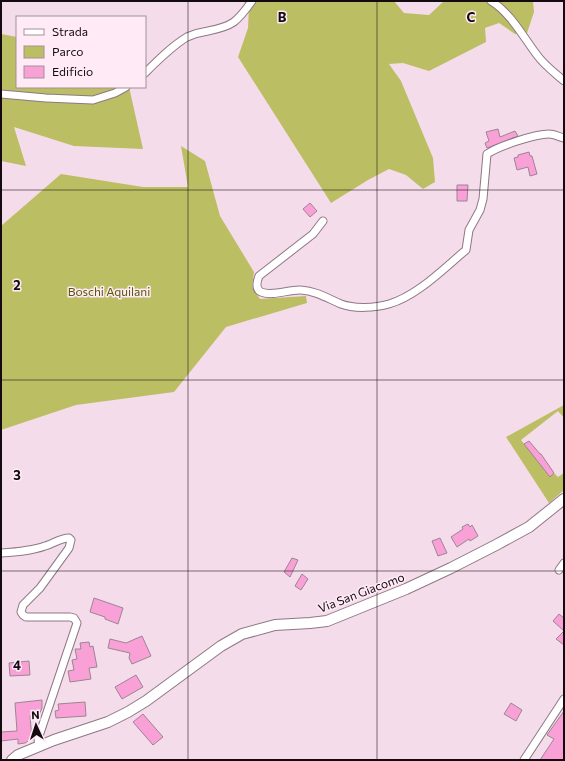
<svg xmlns="http://www.w3.org/2000/svg" width="565" height="761" font-family="Commissioner,sans-serif">
  <rect width="100%" height="100%" fill="#f5dcea"/>
  <path fill="#bcbe64" d="M243,1H394L404,13L429,15L444,1H533L534,12L527,33L515,34L499,23L485,28L486,42L429,71L403,63L389,64L401,81L433,158L435,182L423,189L406,175L389,169L368,180L331,203L238,57L248,28L249,6Z
    M1,34L17,37V87H129L143,149L74,146L14,127L26,166L1,161Z
    M181,146L205,161L220,216L254,272L252,287L260,299L306,296L307,303L226,327L174,392L76,405L1,430V226L61,174L143,187H188Z
    M564,405V418L558,411L521,440L550,476L554,473L558,477L564,473V490L549,503L506,437Z"/>
  <path fill="#f9a0d7" stroke="#9c8592" d="M498,129L500,137L515,131L518,136L487,148L485,143L489,141L486,132Z
    M529,152L530,156H532L537,174L530,176L528,167L517,170L514,158L518,157V155Z
    M457,185H468L467,201H457Z
    M310,203L317,211L310,217L303,209Z
    M529,441L540,454H541L554,473L550,477L524,444Z
    M468,524L470,527L472,525L478,536L470,541L469,539L457,547L451,537L463,529L462,527Z
    M440,538L447,553L438,556L432,541Z
    M292,558L298,560L290,577L284,572Z
    M302,574L308,579L301,590L295,586Z
    M94,598L123,608L118,624L105,619V617L90,612Z
    M559,614L564,618V645L556,639L564,631L553,621Z
    M142,636L151,656L132,664L129,658L130,653L108,648L110,639L126,643Z
    M89,642L90,647L93,646L97,667L89,668L91,679L70,682L68,671L74,670L72,660L77,659L75,649H81L80,643Z
    M29,661L30,675L10,676L9,663Z
    M136,675L143,687L122,699L115,687Z
    M42,700V708L39,715L30,716L32,739L25,743L18,744V739L1,741V732L17,731L15,703Z
    M85,702L86,716L56,718L55,711L59,710L58,704Z
    M511,703L522,710L516,721L504,714Z
    M564,711V760H540L554,739L547,735Z
    M143,714L163,737L153,745L133,722Z"/>
  <g fill="none" stroke-linecap="round" stroke-linejoin="round">
    <defs>
      <path id="street" d="M491,1C510,12 524,38 537,55C544,65 555,73 564,81
        M145,73C158,60 172,46 187,37C194,34 201,32 208,31C233,26 237,22 252,1
        M1,94L46,98L93,100L115,93L126,87
        M323,221L313,234L259,276C257,281 255,289 261,292C272,297 290,289 301,290C316,291 327,298 341,304C354,309 375,308 389,304C417,296 443,269 466,250L469,230L480,210L483,199L487,154C499,146 535,134 549,134C554,134 559,137 564,138
        M1,553C16,552 31,551 45,546C53,544 60,538 69,538L71,540L69,548L40,588L23,605L21,612L23,615L26,617H70L74,618L77,623L38,739L39,746
        M559,570L564,563
        M524,760L564,699"/>
      <path id="secondary" d="M12,760L18,755L54,740L108,722L128,712L146,701L221,646L242,634L275,625L310,623L327,621L406,589L451,568L496,545L529,527L564,499"/>
    </defs>
    <use href="#street" stroke="#8e7884" stroke-width="9"/>
    <use href="#secondary" stroke="#8e7884" stroke-width="12"/>
    <use href="#street" stroke="#fff" stroke-width="7"/>
    <use href="#secondary" stroke="#fff" stroke-width="10"/>
  </g>
  <path fill="none" stroke="#130b10" stroke-width="1" stroke-opacity="0.55" d="M188,1V760M377,1V760M1,190H564M1,380H564M1,571H564"/>
  <g text-anchor="middle" dominant-baseline="central" stroke-width="3" stroke-linejoin="round" paint-order="stroke">
    <g font-size="12" fill="#575709" stroke="#ffeaf6">
      <text x="109" y="291">Boschi Aquilani</text>
    </g>
    <g font-size="12" fill="#130b10" stroke="#ffeaf6">
      <text transform="translate(361 592) rotate(-21)">Via San Giacomo</text>
    </g>
  </g>
  <g font-size="13" text-anchor="middle" font-weight="bold" fill="#130b10" stroke="#ffeaf6" stroke-width="3" stroke-linejoin="round" paint-order="stroke">
    <text x="282" y="22">B</text>
    <text x="471" y="22">C</text>
    <text x="17" y="290">2</text>
    <text x="17" y="480">3</text>
    <text x="17" y="670">4</text>
  </g>
  <rect width="565" height="761" fill="none" stroke="#130b10" stroke-width="4"/>
  <rect x="16" y="16" width="130" height="72" fill="#ffeaf6" stroke="#a1919a"/>
  <rect x="24" y="29" width="20" height="6" fill="#ffffff" stroke="#a1919a"/>
  <text x="52" y="36" font-size="12" fill="#130b10">Strada</text>
  <rect x="24" y="46" width="20" height="12" fill="#bcbe64" stroke="#a1919a"/>
  <text x="52" y="56" font-size="12" fill="#130b10">Parco</text>
  <rect x="24" y="66" width="20" height="12" fill="#f9a0d7" stroke="#a1919a"/>
  <text x="52" y="76" font-size="12" fill="#130b10">Edificio</text>
  <g transform="translate(36 725) rotate(357)" stroke="#ffeaf6" stroke-width="3" paint-order="stroke">
  <path d="M0-3L7 15L0 10L-7 15Z" fill="#130b10"/>
  <text y="-6" font-size="11" font-weight="bold" text-anchor="middle" fill="#130b10">N</text>
  </g>
</svg>
